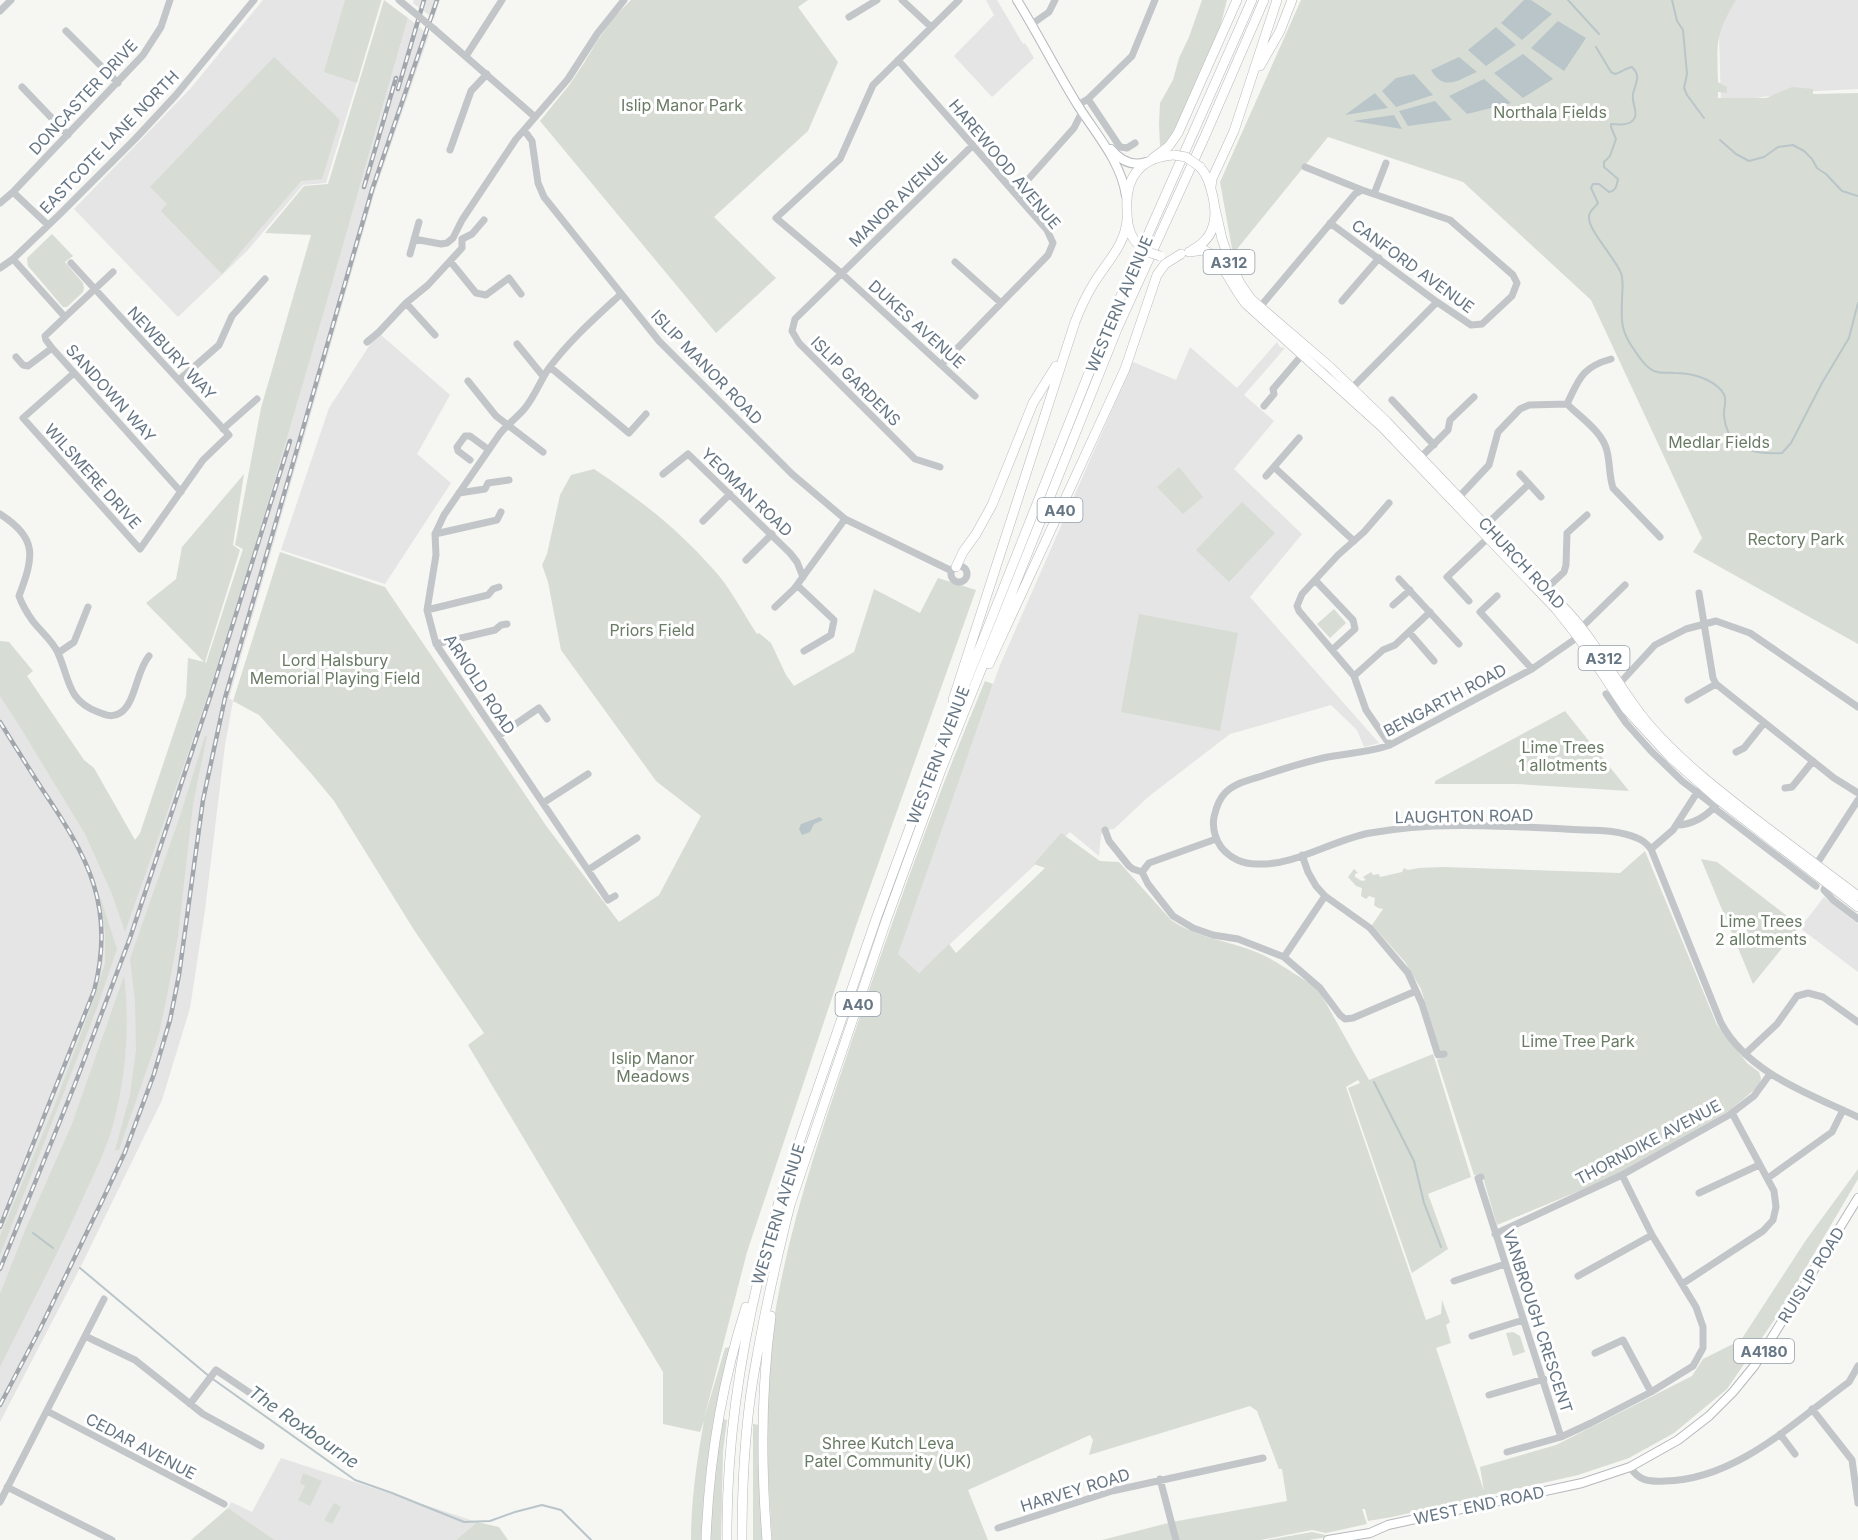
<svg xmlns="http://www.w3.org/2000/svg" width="1858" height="1540" font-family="Inter,sans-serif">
  <rect width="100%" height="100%" fill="#f6f6f3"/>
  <path fill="#e4e5e4" d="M263,0H382L326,183L303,185L247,251L178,317L74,209L191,88Z
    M414,0H440L434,19L413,3Z
    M986,0H997L1023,44L1025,43L1034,58L992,97L954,56L994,15Z
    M1718,0H1858V89L1798,92L1721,103Z
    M408,18L429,35L375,191L229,698L233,701L225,745L205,910L190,1008L162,1100L80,1268L0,1422V666L132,877L208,692L292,421Z
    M381,335L450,395L417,454L451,483L385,584L281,550L329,408L373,340Z
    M1277,342L1280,347L1285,348L1244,395L1274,421L1234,469L1302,534L1250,597L1379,743L1364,747L1357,730L1331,705L1230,734L1148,797L1114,829L1105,830L1101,835L1099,856L1070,832L919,973L897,954L1000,665L1133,362L1176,380L1190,347L1237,388Z
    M1824,897L1858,924V972L1800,928Z
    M281,1458L477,1522L456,1540H275L228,1508L231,1502L252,1512Z"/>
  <path fill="#d7ddd4" d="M345,0H381L357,83L324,72Z
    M384,0L408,18C343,243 281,469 209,691C182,772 153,852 125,932L112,894L85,834L17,722L0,696V641L9,642L33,671L27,676L84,760L94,768L135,840L140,833L186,696L188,658L204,662L146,603L176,579L182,547L244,474L233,545L240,550L205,662L206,663L243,549L235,545L261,408L311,235L265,233L304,186L328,184Z
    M631,0H808L798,7L838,62L808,131L714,217L776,278L716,333L540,121L570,84L584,63L597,41L616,15Z
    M1202,0H1227L1219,31L1178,124C1172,132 1169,142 1160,146L1159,124L1160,103L1173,80L1179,58L1189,37Z
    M1301,0H1736C1715,35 1717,42 1718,82L1727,87V93L1718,92V98H1766L1792,87L1813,89V94L1858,93V644L1693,552L1702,538L1591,300L1463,182L1328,137L1233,254L1220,182Z
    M274,57L340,120L322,179L301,181L222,274L161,211L167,204L150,187Z
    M52,234L73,256L65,262L83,283L84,288L83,292L67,307H63L28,266L27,258Z
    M1179,467L1203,497L1183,514L1157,487Z
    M594,469C639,499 677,528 713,569C730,587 743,613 757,634L759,633L771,643L786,675L794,686L854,652L874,589L920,613L938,578L976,590L856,926L747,1252L704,1419L725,1348L730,1347L713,1423L705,1483L701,1540H691C691,1500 697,1460 704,1421L700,1432L663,1424V1372L468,1045L484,1033L414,930L334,801L310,772L259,715L233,701L280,552L385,587L547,827L619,922L659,895L701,816L656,781L561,650L548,582L542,565L547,554L560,495L571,475Z
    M1242,502L1275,533L1229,582L1196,550Z
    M1334,609L1346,623L1330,638L1317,624Z
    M1139,614L1238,633L1220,731L1121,712Z
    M985,681L993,684L898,954L919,973L949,944L956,953L1045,868L1034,864L1061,833L1100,861L1119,862L1171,920C1195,937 1224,940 1251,950C1276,959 1294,975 1317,987L1369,1080L1433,1054L1471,1177L1428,1194L1448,1249L1412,1273L1348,1088L1360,1083L1358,1080L1346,1087L1426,1320L1441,1314L1442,1300L1450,1322L1446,1325L1451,1343L1436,1348L1484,1491L1480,1467L1556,1445L1692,1376L1703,1359L1741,1340L1806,1240L1858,1169V1179L1781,1310L1727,1389L1674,1433L1629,1458L1578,1475L1392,1517L1368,1521L1365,1509H1362L1367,1524L1326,1533L1312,1530L1261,1540H1102L1172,1522L1287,1501L1282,1469H1279L1257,1411L1250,1406L1089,1455L1093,1440L1090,1435L968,1490L988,1540H772C768,1474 763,1407 771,1341C784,1238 819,1140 851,1043C892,921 935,800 985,681Z
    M1565,711L1629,791L1516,784H1435V781Z
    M205,736H207L193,804L178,936L168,991L159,1034L119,1150H115L130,1095L136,1050L135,1001L130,959L181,813Z
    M1645,851L1717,1025L1747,1063L1759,1072L1761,1078L1759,1086L1730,1110L1613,1177L1497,1225L1482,1174L1474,1175L1437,1060L1444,1057L1441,1054L1421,989L1405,962L1372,925L1383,909L1378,908L1374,905L1375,898L1369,896L1366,899L1361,896L1362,888L1356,886L1348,877L1354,869L1358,873L1355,874V877L1362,881L1366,880L1363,877L1371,872L1373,875L1379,874L1380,877L1402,872L1404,868L1408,870L1419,868L1443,867L1620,873Z
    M1701,859L1717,862L1800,926L1753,984Z
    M100,896L117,949L97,1008L0,1255V1236L54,1107L92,1004L105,964V933Z
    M124,976C130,1023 126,1075 114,1121C107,1149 93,1176 81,1202C56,1258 27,1312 0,1367V1294L26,1228L72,1124Z
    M1513,1332L1520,1336L1525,1352L1513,1356L1506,1333Z
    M723,1419L727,1420L723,1451L721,1540H709L714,1475Z
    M753,1424L759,1425L760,1496L763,1540H753Z
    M303,1473L322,1481L310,1506L298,1500L305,1486L300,1483Z
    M334,1503L341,1507L332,1524L324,1520Z
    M228,1508L275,1540H191Z
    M477,1522L499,1527L508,1540H456Z
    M1312,1532L1326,1535L1327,1537L1309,1540H1267Z"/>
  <path fill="#b9c5c9" d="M1524,0H1531L1552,14L1522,40L1501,23Z
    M1558,21L1586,38L1564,71L1531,48Z
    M1496,27L1516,45L1486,66L1468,50Z
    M1523,54L1553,79L1523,98L1494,73Z
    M1459,57L1477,72C1458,80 1444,92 1431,70Z
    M1414,74L1433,95L1396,107L1382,91L1396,78Z
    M1484,79L1511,103L1467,114L1449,96Z
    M1375,93L1388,108L1345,115Z
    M1435,101L1452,120L1408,126L1399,111Z
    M1394,115L1402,129L1353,121Z
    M820,817L823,820L814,824L810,832L802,835L799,829L801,824Z"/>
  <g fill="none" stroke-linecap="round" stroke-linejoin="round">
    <path stroke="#b9c5c9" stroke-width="2" d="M1568,0L1599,34
      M1672,0L1677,21L1683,30L1687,74L1684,88L1687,95L1704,118
      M1596,47L1611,72L1615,74C1621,73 1625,68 1632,67C1642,77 1635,83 1633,94C1631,104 1641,115 1631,122C1625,126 1617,124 1611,124V127L1616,139L1610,156L1604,162V167L1618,179C1617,185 1616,191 1609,192L1599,184H1593L1591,188L1598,203C1595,208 1588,211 1589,218C1589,231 1615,258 1621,273C1624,282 1622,290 1622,300C1621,322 1621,332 1635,351C1639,357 1644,364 1649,368C1658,375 1665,372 1675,373C1691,373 1710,378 1721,390C1729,399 1723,406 1724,416C1727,449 1754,455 1782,453L1791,443L1822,383L1849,338L1858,303
      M1720,140L1736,154L1749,161L1764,157L1778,147L1793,145L1804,151L1812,159L1817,168L1826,174L1842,191L1858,196
      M1374,1082L1414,1161L1424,1203L1441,1247
      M33,1233L53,1248
      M80,1268L210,1377L355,1480L392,1493L464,1522L490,1521L515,1512L542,1505L561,1510L591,1540"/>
    <defs>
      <path id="major" d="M1017,0C1038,34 1056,70 1077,104C1095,133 1121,161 1126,196
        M1111,149C1120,160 1131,167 1146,162
        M1328,1540L1370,1533L1388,1525L1582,1483L1630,1467L1678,1440L1709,1416L1733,1392L1755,1365L1858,1198"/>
      <path id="highway" d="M1260,66L1280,31L1292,0
        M1153,158L1169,146L1178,133L1237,0
        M1211,187L1212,179L1234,131L1277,0
        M1215,208L1222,239L1230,262L1240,283L1251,299L1330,367L1387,422L1569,613C1601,648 1620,692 1652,728C1686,766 1726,796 1766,827C1797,850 1827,873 1858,896
        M1135,241C1128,231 1127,221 1127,209C1125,177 1141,157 1174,155
        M1192,250C1214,239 1218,219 1213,197C1210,185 1208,176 1200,167
        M1189,252L1204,250C1221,257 1233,289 1246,304L1382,427L1556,609L1578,637L1626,709L1671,758L1719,800L1858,907
        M956,567L963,552L976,534L992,505L1033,403L1056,366
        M989,664L1125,369L1157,275L1165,264L1181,254
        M953,700L1075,322C1080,309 1086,296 1094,283C1106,263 1126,244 1127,219
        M706,1540C709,1461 722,1382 746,1307
        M727,1540C726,1424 747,1309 780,1198L876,919L928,778L1108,325L1252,0
        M742,1540C742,1481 745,1420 756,1362C765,1310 777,1257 790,1205L886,921L941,770L1117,329L1205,136L1264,0
        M767,1540C761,1466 761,1390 771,1316"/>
    </defs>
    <use href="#major" stroke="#b5b9bd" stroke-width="10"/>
    <use href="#highway" stroke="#b5b8bb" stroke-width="10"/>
    <path stroke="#c2c6c9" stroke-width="7" d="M624,0L597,34L568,79L524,130L532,141L538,183L544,197L659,341L792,474L845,519L952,571
      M902,0L931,27
      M959,0L873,85L840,159L776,218L841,273L975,396
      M0,11L11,0
      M849,17L877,0
      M1032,24L1049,12L1055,0
      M434,29L535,117
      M66,31L118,83
      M466,56L502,0
      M898,60L1047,230L1053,243L1048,255L942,364
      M22,87L68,135
      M1088,99L1120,147L1127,148L1135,143
      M1078,105L1088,99L1132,56L1155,0
      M450,150L471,91L487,74
      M1305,167L1362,190
      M13,192L48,225
      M1016,193L1074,128L1082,112
      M1374,194L1386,163
      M0,203L13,192L143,55L161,27L170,0
      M414,239L441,244L447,243L453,238L462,220L516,139L524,130
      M462,239L472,234L484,220
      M410,254L419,222
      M13,259L65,317L45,336L46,340L52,348L181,492
      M450,261L476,293L486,295L509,278L521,294
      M955,262L1001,303
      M71,263L229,435L203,460L140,549L23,418L74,373
      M0,268L13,259L59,215L136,138L176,95L254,0
      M1342,301L1379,258
      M406,303L435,335
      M1260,307L1355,194L1362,190L1450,220L1513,275L1517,283L1512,296L1482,324L1471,325L1437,302L1330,223
      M65,317L113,272
      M367,342L379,332L406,303L428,285L462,248V239
      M517,344L543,376
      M16,357L23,365L28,366L52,348
      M550,367L629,433L646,414
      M179,380L219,345L232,316L265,279
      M468,381L496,416L543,452
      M1352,388L1437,302
      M1392,400L1434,445
      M1567,404C1579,379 1582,367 1611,359
      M1264,406L1274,394L1273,389L1302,355
      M223,429L257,399
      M1421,457L1448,430L1450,420L1474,397
      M470,460L458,451L457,447L465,436H470L489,450
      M940,467L915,459L799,343L792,331L795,319L973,145
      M1274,467L1354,541
      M663,474L688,454L790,553L797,562L803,577
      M1520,474L1541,497
      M1266,476L1299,438
      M459,493L485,489L488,483L509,480
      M1459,497L1489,465L1498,432L1520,409L1529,405L1567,404C1580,417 1603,432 1607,451C1610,463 1609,476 1613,488L1660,537
      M1389,503L1364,532L1338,555L1302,594L1297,606L1299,611L1354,676L1366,710L1390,745
      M0,514C38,539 34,556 19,596C22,604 27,613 32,620C40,631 53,641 58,653C70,680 67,700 98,712C106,715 112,718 120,713C136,703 136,671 149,656
      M703,521L730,494
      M1486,525L1529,484
      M435,534L497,520L501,512
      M746,560L772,534
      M951 574a8 8 0 1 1 16 0a8 8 0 1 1-16 0Z
      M1399,579L1459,644
      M1315,580L1353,620L1355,629L1332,650
      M797,585L834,620L831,635L804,651
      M1546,589L1564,572L1566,565L1567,533L1587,515
      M1699,593L1713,678L1716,684L1834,778L1858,793
      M1497,596L1480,612L1532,669
      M1469,601L1447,577L1488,538
      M1393,605L1410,590
      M775,607L794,589L845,519
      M427,610L488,595L493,589L499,587
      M1585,624L1625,585
      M1409,632L1434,661
      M1578,637L1532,669L1390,745C1368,753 1345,753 1323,758C1302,763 1282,769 1262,776C1249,780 1235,783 1225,793C1219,799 1216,808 1214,817C1212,828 1215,838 1221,847C1230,858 1242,864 1257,864C1295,866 1332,840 1370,833C1434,821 1501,826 1565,829C1588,831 1615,828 1637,838C1643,840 1647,844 1651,849L1721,1023C1748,1073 1809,1094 1858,1117
      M436,644L495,630L501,625L507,624
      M58,653L74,642L88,607
      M1354,676L1383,650L1395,645L1430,612
      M1619,684L1655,645L1686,629L1716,621L1750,633L1858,707
      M1606,694L1626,723L1651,751L1682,781L1712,804L1714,808L1816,886
      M1688,700L1716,684
      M498,736L539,708L547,719
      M1736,752L1744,748L1764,723
      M1785,788L1792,787L1813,761
      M543,803L588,774
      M1677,825C1692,825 1707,816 1716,805
      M1105,830L1109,841L1129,866L1133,869L1142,872
      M1651,849L1673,830L1698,791
      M1302,855L1308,872L1316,886L1325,896L1370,928L1408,973L1422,1004L1438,1055L1444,1054
      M1816,865L1858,800
      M588,870L637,838
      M1142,872L1148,884L1173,916L1193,928L1213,935L1238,939L1284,957L1320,988L1340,1015L1345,1019L1353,1018L1416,991
      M1142,872L1149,863L1216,839
      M1827,883L1824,890L1833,900L1858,919
      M615,896L608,900L436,644L427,610L436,555L435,534L444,515L499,435C506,425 517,418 525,408C535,396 540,381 549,368C570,340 595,318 621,294
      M1284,957L1325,896
      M1745,1054L1777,1024L1797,996L1808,993L1823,997L1858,1022
      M1481,1177L1478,1178L1561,1437L1591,1423L1651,1392L1693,1366L1703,1348V1327L1696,1307L1652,1235L1622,1175
      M1768,1178L1832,1132L1843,1110
      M1699,1193L1759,1165
      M1495,1234L1622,1175L1729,1115L1754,1096L1770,1074
      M1578,1276L1652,1235
      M1454,1281L1505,1264
      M1682,1284L1763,1231L1773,1220L1776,1207L1774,1191L1732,1113
      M85,1336L135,1360L203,1414L261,1446
      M1472,1336L1523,1320
      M1595,1353L1623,1340L1651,1392
      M1489,1395L1544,1379
      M190,1404L216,1370L268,1405
      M1812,1409L1852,1460L1858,1503
      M47,1411L224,1504
      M1780,1434L1795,1454
      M1507,1452L1561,1437
      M1630,1467C1639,1481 1649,1482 1665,1481C1736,1480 1794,1422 1849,1382L1858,1366
      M1160,1479L1176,1540
      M7,1487L112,1540
      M0,1502L104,1299
      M998,1528L1112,1491L1263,1458"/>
    <use href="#major" stroke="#fff" stroke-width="8"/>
    <use href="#highway" stroke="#fff" stroke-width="9"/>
    <defs>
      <path id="rail" d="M398,89L424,0
        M364,187L396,78
        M0,722C14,745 28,767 42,789C88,857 116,907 94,991L0,1227
        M0,1269L75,1084L130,938L211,694L290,441
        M0,1405L40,1329L103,1199L125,1152L154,1074L170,1020L179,975L203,800L225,698L372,190L437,0"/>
    </defs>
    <use href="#rail" stroke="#a1a7ad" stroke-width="4.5"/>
    <use href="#rail" stroke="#fff" stroke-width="2" stroke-dasharray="7" stroke-linecap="butt"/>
    <defs>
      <path id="highway-bridge" d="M1174,155L1186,157L1200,167
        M1135,241L1148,252L1160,256"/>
    </defs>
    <use href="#highway-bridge" stroke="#b5b8bb" stroke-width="10" stroke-linecap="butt"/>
    <path stroke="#c2c6c9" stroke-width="7" d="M399,0L434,29"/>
    <use href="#highway-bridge" stroke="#fff" stroke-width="9"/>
  </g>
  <g text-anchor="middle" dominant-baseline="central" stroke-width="6" stroke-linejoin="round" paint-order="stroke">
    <g fill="#fff" stroke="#949fa9" stroke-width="1.5">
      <rect x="1203.5" y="250" width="51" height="24" rx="4.5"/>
      <rect x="1037.5" y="498" width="45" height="24" rx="4.5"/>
      <rect x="1578.5" y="646" width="51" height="24" rx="4.5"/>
      <rect x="835.5" y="992" width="45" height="24" rx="4.5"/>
      <rect x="1734" y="1339" width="60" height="24" rx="4.5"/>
    </g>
    <g font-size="15" font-weight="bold" fill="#667684">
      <text x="1229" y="262">A312</text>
      <text x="1060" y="510">A40</text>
      <text x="1604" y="658">A312</text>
      <text x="858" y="1004">A40</text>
      <text x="1764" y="1351">A4180</text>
    </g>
    <g font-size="16" fill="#667684" stroke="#fff">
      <text transform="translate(83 97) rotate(-47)">DONCASTER DRIVE</text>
      <text transform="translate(109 142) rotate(-46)">EASTCOTE LANE NORTH</text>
      <text transform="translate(1005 164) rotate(50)">HAREWOOD AVENUE</text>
      <text transform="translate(898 199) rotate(-44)">MANOR AVENUE</text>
      <text transform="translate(1413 266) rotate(36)">CANFORD AVENUE</text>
      <text transform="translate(1119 304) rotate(-67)">WESTERN AVENUE</text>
      <text transform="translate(917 324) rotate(42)">DUKES AVENUE</text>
      <text transform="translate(172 353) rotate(47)">NEWBURY WAY</text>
      <text transform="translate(707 367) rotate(46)">ISLIP MANOR ROAD</text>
      <text transform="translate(856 381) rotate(45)">ISLIP GARDENS</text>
      <text transform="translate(111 393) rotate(48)">SANDOWN WAY</text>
      <text transform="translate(93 476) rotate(48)">WILSMERE DRIVE</text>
      <text transform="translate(747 492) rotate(44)">YEOMAN ROAD</text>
      <text transform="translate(1522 563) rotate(47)">CHURCH ROAD</text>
      <text transform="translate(480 684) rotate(57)">ARNOLD ROAD</text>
      <text transform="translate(1445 700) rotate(-28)">BENGARTH ROAD</text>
      <text transform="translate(938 755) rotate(-69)">WESTERN AVENUE</text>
      <text transform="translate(1464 816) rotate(-1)">LAUGHTON ROAD</text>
      <text transform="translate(1648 1142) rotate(-28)">THORNDIKE AVENUE</text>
      <text transform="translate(778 1214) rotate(-73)">WESTERN AVENUE</text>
      <text transform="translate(1811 1275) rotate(-58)">RUISLIP ROAD</text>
      <text transform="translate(1538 1321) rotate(72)">VANBROUGH CRESCENT</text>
      <text transform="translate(141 1446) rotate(28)">CEDAR AVENUE</text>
      <text transform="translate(1075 1490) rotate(-17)">HARVEY ROAD</text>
      <text transform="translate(1479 1505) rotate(-12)">WEST END ROAD</text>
    </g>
    <g font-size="16" fill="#697b64" stroke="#fff">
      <text x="682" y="105">Islip Manor Park</text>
      <text x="1550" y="112">Northala Fields</text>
      <text x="1719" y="442">Medlar Fields</text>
      <text x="1796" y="539">Rectory Park</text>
      <text x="652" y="630">Priors Field</text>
      <text x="335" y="660">Lord Halsbury<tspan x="335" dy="18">Memorial Playing Field</tspan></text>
      <text x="1563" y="747">Lime Trees<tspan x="1563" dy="18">1 allotments</tspan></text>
      <text x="1761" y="921">Lime Trees<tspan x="1761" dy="18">2 allotments</tspan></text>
      <text x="1578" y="1041">Lime Tree Park</text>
      <text x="653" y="1058">Islip Manor<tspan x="653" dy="18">Meadows</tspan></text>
      <text x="888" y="1443">Shree Kutch Leva<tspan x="888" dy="18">Patel Community (UK)</tspan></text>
    </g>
    <g font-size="18" font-style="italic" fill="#617780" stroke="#fff">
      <text transform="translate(304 1427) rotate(35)">The Roxbourne</text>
    </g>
  </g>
</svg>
